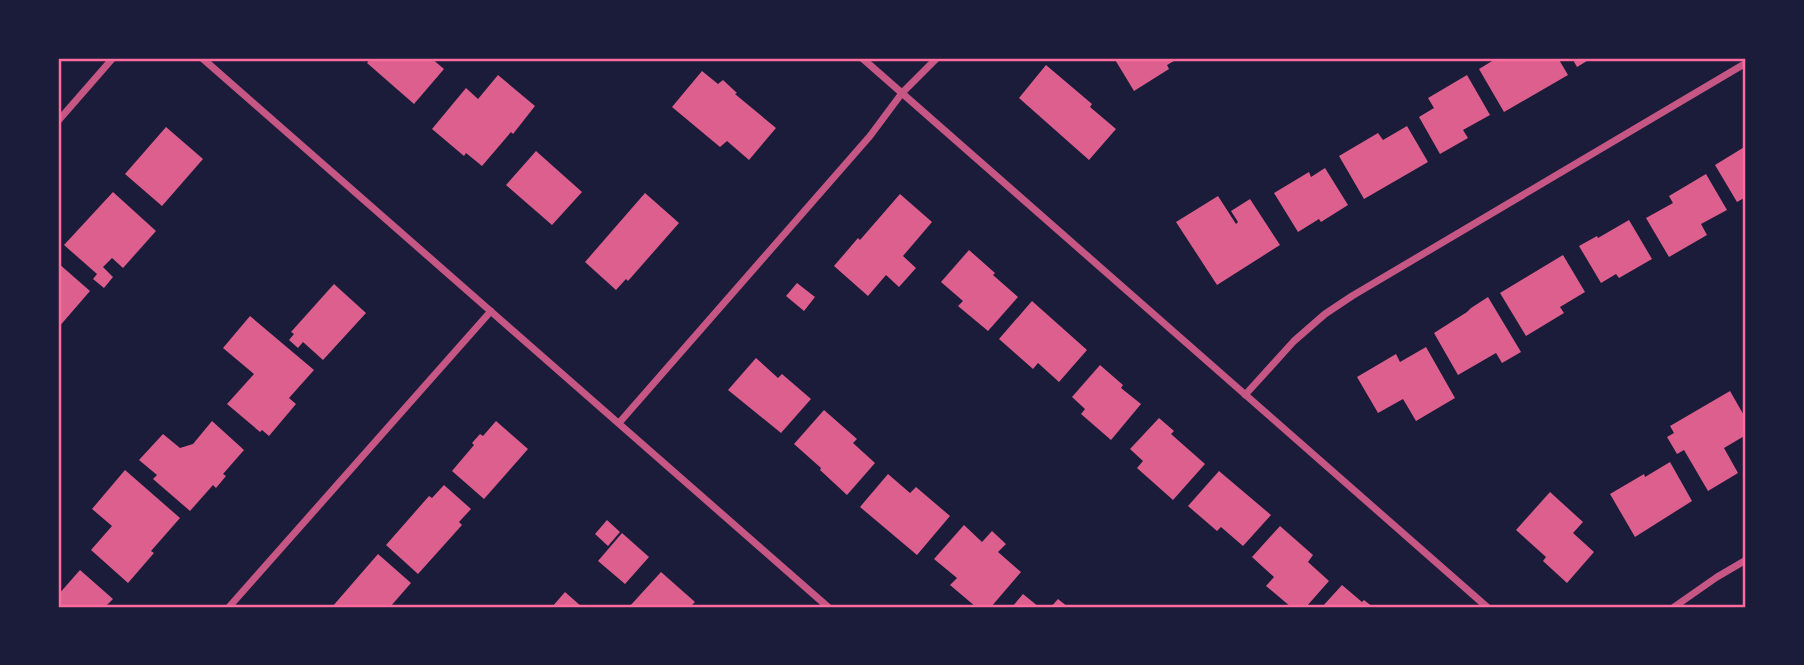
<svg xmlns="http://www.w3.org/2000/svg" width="1804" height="665" font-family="'PT Sans Narrow',sans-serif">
  <rect width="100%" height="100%" fill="#1b1b3a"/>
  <path fill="#dd5f8e" d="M371,58H431L444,69L414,104L367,63Z
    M1114,58H1179L1167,65L1169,69L1134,91Z
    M1497,58H1558L1568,75L1504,112L1479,69Z
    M1572,58H1592L1577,67Z
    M1046,65L1092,104L1090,107L1116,129L1089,160L1019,98Z
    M702,71L718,84L723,80L737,93L735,94L776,128L749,160L727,141L720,147L672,107Z
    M498,75L535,106L513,134L511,132L482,166L466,153L464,156L432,129L466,88L478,99Z
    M1467,75L1490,115L1463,130L1468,138L1440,154L1419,117L1434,108L1428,98Z
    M1407,126L1428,162L1364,199L1339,156L1378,133L1383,140Z
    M166,127L203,159L162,206L125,174Z
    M1746,146V197L1737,202L1715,165Z
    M536,151L582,192L552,225L506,185Z
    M1325,168L1348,205L1321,222L1319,219L1298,232L1274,193L1309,172L1311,177Z
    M1706,174L1727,210L1701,224L1707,235L1669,257L1646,218L1673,203L1669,196Z
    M113,192L156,231L123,268L112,258L103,267L113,277L104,288L93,279L97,274L64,245Z
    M645,193L679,223L628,281L626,279L616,290L585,262Z
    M900,194L932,222L903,256L916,268L899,287L886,275L868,296L834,266L858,238L860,240Z
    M1218,196L1236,224L1238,222L1231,211L1250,199L1280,245L1217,285L1176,222Z
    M1629,220L1652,259L1619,278L1616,274L1601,283L1579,246L1597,236L1598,238Z
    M969,250L995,273L993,275L1018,297L988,331L958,306L963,301L941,282Z
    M1563,255L1585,292L1560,307L1564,313L1526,336L1500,293Z
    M58,263L90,291L58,328Z
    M797,283L815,297L804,311L786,296Z
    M334,284L366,313L323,360L303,342L298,348L289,340L294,334L291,332Z
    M1488,297L1521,352L1502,363L1496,353L1458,375L1434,333L1467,312L1471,308Z
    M1032,301L1087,350L1059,382L1038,363L1033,369L999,339Z
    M250,316L314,370L289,398L296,404L269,436L262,430L260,432L227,404L254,374L223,348Z
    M1426,347L1455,398L1416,421L1403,399L1378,413L1357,377L1396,354L1400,362Z
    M756,358L778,378L782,374L811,399L781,433L728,390Z
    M1100,365L1123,385L1121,388L1141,404L1111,440L1081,414L1085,409L1072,397Z
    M1730,391L1746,419V435L1724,448L1738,473L1708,491L1684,450L1677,454L1667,437L1674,433L1670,426Z
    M824,410L857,439L853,443L875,463L847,495L820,470L821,468L794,444Z
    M1159,418L1174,431L1171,434L1205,464L1173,500L1137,468L1143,461L1130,449Z
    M212,421L244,450L223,474L226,476L216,488L213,485L190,511L153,479L157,475L139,460L163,434L180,448L193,444Z
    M496,421L528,449L484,499L452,471L474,445L472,443L480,434L483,436Z
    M1670,462L1692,501L1635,537L1610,494L1644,474L1645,477Z
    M125,470L180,518L151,551L154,553L128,583L91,550L112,526L92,509Z
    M1219,471L1271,515L1243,546L1221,527L1217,531L1188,506Z
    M888,474L910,493L916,487L950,516L917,555L860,507Z
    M444,485L471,509L459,522L462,525L418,574L386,545L429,496L432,498Z
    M1550,492L1583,522L1573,533L1594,552L1567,583L1543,561L1546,557L1516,530Z
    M607,520L620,532L608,546L595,534Z
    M964,525L982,542L992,531L1006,544L998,552L1021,572L991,607H976L950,585L957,578L934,559Z
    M1280,526L1313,555L1308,562L1329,581L1306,607H1291L1266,586L1274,577L1252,557Z
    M622,533L649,557L625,584L598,561Z
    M378,554L411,583L390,607H332Z
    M80,570L113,599L105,607H58V595Z
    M661,572L695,602L690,607H629Z
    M1342,585L1362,602L1364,600L1373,607H1322Z
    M565,592L582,607H552Z
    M1023,594L1039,607H1012Z
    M1058,599L1068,607H1051Z"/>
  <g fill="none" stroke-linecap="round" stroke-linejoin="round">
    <path stroke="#c65784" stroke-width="7" d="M202,58L828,607
      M862,58L1487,607
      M58,121L113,58
      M1245,395L1294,341L1325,314L1352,296L1746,63
      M619,423L870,136L902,93L937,58
      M229,607L491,311
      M1674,607L1717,577L1746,560"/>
  </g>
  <rect width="1804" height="665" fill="none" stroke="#1b1b3a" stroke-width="119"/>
  <rect x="60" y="60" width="1684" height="546" fill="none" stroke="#ff6b9d" stroke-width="2.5"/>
</svg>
